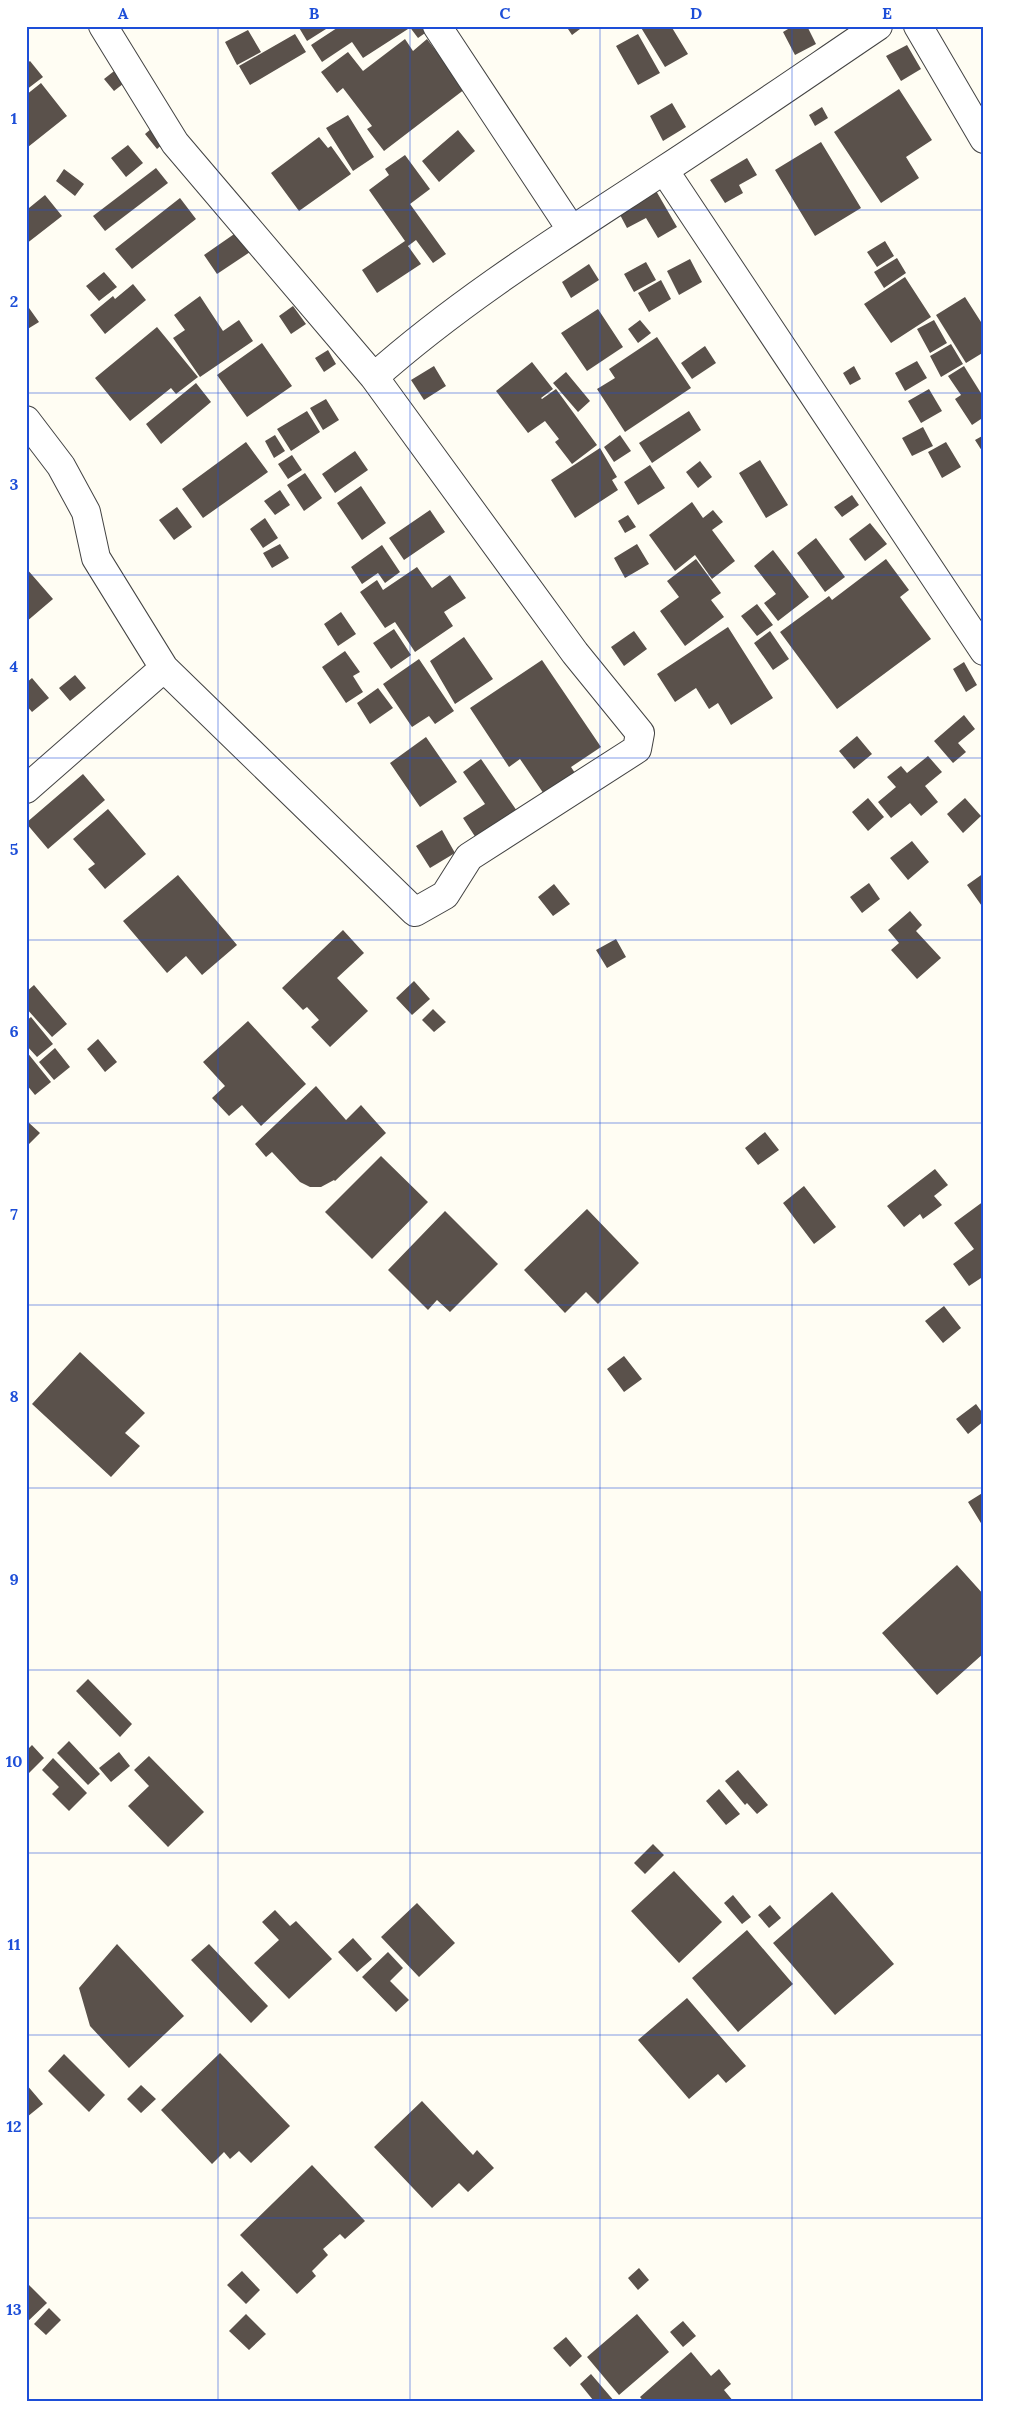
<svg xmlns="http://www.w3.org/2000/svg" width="1010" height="2428" font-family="Lora,serif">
  <rect width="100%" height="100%" fill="#fffdf3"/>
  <path fill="#5a514b" d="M298,26H324L326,29L307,41Z
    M340,26H406L408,29L363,58L352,42L322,62L311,45Z
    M409,26H425L428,31L418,38Z
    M566,26H584L572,35Z
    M640,26H671L688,54L665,67Z
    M793,26H807L816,44L795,55L783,32Z
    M248,30L261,52L237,65L225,42Z
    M295,34L306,52L250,85L239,66Z
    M638,34L660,73L638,85L616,46Z
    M405,39L413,51L427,39L465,89L384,151L367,129L372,126L343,88L337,93L321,72L348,52L363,71Z
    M907,45L921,69L901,81L886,56Z
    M30,61L43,77L26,90V64Z
    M118,68L128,80L114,91L104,79Z
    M41,83L67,116L28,147L26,145V95Z
    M899,89L932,140L906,157L919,178L881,203L834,132Z
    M672,103L686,127L663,141L650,116Z
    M822,107L828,118L815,126L809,115Z
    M348,115L374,157L353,171L326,128Z
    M158,123L170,138L157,149L145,134Z
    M458,130L475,151L439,182L422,161Z
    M319,137L328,148L331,146L351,174L299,211L271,173Z
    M821,142L861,208L815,236L775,170Z
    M128,145L143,163L126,177L111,158Z
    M405,155L430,189L410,204L446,254L433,263L416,240L408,246L421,264L377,293L362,270L405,241L369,190L389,175L385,169Z
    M747,158L757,175L739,185L743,193L725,203L710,180Z
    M156,168L168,183L105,231L93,216Z
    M64,169L84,184L75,196L56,181Z
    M655,189L677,227L658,238L646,218L627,228L618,211Z
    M45,195L62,216L26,244V205L29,208Z
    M180,198L196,219L132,269L115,249Z
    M240,230L253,250L217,274L204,255Z
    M885,241L894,256L877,267L867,252Z
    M897,258L906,273L884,288L874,272Z
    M690,259L702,282L679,295L667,271Z
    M646,262L656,280L634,292L624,274Z
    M589,264L599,280L571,298L562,282Z
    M104,272L117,287L99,301L86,286Z
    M905,277L931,317L891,343L864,304Z
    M661,280L671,299L649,312L638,293Z
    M133,284L146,300L105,334L90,315L113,296L115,299Z
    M200,296L223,331L239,320L253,341L200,377L173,338L185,330L174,315Z
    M965,297L981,322L984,320V352L966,363L936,315Z
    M293,306L306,324L291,334L279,316Z
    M29,308L39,322L26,330V310Z
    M598,309L623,347L587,371L561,333Z
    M640,320L651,333L638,343L628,329Z
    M934,320L947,343L930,353L917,329Z
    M157,327L198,377L176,394L171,388L130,421L95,378Z
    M657,337L691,388L625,432L597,389L615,378L609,369Z
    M262,343L292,386L247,417L217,375Z
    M951,344L963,364L941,377L930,356Z
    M705,346L716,363L692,379L681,363Z
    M328,350L336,364L324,372L315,358Z
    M917,361L927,378L905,391L895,373Z
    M532,362L553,389L541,398L542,399L556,389L597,445L572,464L555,442L559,439L545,421L528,433L496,391Z
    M434,366L446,386L424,400L411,380Z
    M854,366L861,379L850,385L843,373Z
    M964,366L984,398V417L972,425L955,399L961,395L948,376Z
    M566,372L590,401L578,412L553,383Z
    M196,383L211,402L161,444L146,424Z
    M929,389L942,411L921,423L908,401Z
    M326,399L339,420L323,430L310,408Z
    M307,411L320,432L291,451L277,429Z
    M689,411L701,430L652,463L639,443Z
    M923,427L933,446L912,456L902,438Z
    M275,435L285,451L274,458L265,441Z
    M620,435L631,451L614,462L604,447Z
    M984,435V454L975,440Z
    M246,442L268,472L203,518L182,489Z
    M946,442L961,467L942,478L928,452Z
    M600,448L617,477L612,480L618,490L575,518L551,480Z
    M355,451L368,470L335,493L322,474Z
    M292,455L302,470L288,479L278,464Z
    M760,460L788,505L766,518L739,473Z
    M700,461L712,477L698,488L686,472Z
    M650,465L665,488L638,505L624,482Z
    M305,473L322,498L304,511L287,485Z
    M361,486L386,523L362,540L337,503Z
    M280,490L290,505L275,515L264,501Z
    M852,495L859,505L842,517L834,507Z
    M692,502L703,518L713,510L723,522L712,530L735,561L712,579L695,555L675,571L649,535Z
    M177,507L192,527L174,540L159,520Z
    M430,510L445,532L404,560L389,538Z
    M628,515L636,527L625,533L618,521Z
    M265,518L278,538L263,548L250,529Z
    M870,523L887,544L865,561L849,539Z
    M816,538L845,577L825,592L797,553Z
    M280,544L289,558L272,568L263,553Z
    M637,544L649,564L625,578L614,558Z
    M382,545L400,572L385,583L378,573L362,584L351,567Z
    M773,550L809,597L778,621L764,603L776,594L754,566Z
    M696,559L721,593L711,600L724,617L685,646L660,611L679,597L667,581Z
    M886,559L909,590L900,597L931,639L837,709L780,632L829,596L832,600Z
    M417,567L432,588L450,575L466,598L444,612L453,626L415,652L395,622L385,628L360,592L377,580L383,590Z
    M26,568L53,599L26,622Z
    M757,604L773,625L757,636L741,616Z
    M341,612L356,634L338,646L324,624Z
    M728,627L773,698L731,725L718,703L709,709L696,688L675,702L657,674Z
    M394,629L411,655L391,669L373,643Z
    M634,631L647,649L624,666L611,647Z
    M770,631L789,659L773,670L754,643Z
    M464,637L493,679L455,704L430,661Z
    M345,651L360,672L353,676L363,692L346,703L322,667Z
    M419,659L454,711L435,724L429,716L412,727L383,684Z
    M542,660L601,747L571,767L577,776L546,797L520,759L509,767L470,708Z
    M964,662L977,685L966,692L953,669Z
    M75,675L86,688L70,701L59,688Z
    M32,678L49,698L32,712L26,705V683Z
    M378,688L393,708L370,724L357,703Z
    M964,715L975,729L958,743L966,752L953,763L934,741Z
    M857,736L872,754L854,769L839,751Z
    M426,737L457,782L420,807L390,763Z
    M928,756L942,772L925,786L938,802L921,816L910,803L891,818L878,802L896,787L887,777L901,766L907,773Z
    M481,759L517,811L476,838L463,818L485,804L463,772Z
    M83,774L105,800L48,849L26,823Z
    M868,798L884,817L868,831L852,812Z
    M965,798L981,816L963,833L947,814Z
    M108,809L146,854L105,889L88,869L95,864L73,839Z
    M442,830L455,853L430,868L416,846Z
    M912,841L929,862L908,880L890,858Z
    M984,873V909L967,885Z
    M178,875L237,945L202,975L186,956L167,973L123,921Z
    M869,883L880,899L862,913L850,897Z
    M554,884L570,904L553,916L538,897Z
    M910,911L922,925L916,931L941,958L917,979L891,950L899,943L888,930Z
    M343,930L364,953L337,978L368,1011L330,1047L311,1027L319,1020L307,1007L303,1010L282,988Z
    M616,939L626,957L607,968L596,950Z
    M414,981L430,999L412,1015L396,998Z
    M34,985L67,1024L52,1037L26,1008V992Z
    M433,1009L446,1022L434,1032L422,1020Z
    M31,1017L53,1044L37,1057L26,1045V1021Z
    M248,1021L306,1084L261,1126L242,1105L229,1116L212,1098L225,1086L203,1062Z
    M98,1039L117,1062L105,1072L87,1049Z
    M55,1048L70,1067L54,1080L39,1062Z
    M26,1051L51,1082L35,1095L26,1084Z
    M316,1086L346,1120L361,1105L386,1133L335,1181L334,1180L321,1187H310L300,1182L272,1152L266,1157L255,1144Z
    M27,1121L40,1133L26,1147V1122Z
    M765,1132L779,1150L758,1165L745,1148Z
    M381,1156L428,1202L372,1259L325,1212Z
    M935,1169L948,1185L934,1196L942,1205L923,1219L920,1214L904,1227L887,1206Z
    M804,1186L836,1227L814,1244L783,1203Z
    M984,1201V1276L969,1286L953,1264L974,1249L954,1223Z
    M587,1209L639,1263L598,1304L586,1292L565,1313L524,1270Z
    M445,1211L498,1264L450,1312L437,1300L428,1310L388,1270Z
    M944,1306L961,1328L943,1343L925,1321Z
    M80,1352L145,1413L125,1433L140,1446L111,1477L32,1404Z
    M624,1356L642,1379L624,1392L607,1369Z
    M976,1404L984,1415V1421L968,1434L956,1419Z
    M984,1492V1528L968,1502Z
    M957,1565L984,1595V1653L937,1695L882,1633Z
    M88,1679L132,1724L120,1737L76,1691Z
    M69,1741L100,1774L88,1785L57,1753Z
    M32,1745L44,1758L26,1776V1751Z
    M119,1752L130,1766L111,1782L99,1768Z
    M149,1756L204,1812L168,1847L128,1806L149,1786L134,1770Z
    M53,1758L87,1793L69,1811L52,1794L59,1787L42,1770Z
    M738,1770L768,1805L757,1814L747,1803L745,1805L725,1781Z
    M719,1789L740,1814L726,1825L706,1801Z
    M653,1844L664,1855L645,1874L634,1863Z
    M674,1871L722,1922L679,1963L631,1911Z
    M832,1892L894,1964L835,2015L773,1943Z
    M733,1895L751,1917L742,1924L724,1903Z
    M417,1903L455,1943L419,1977L381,1937Z
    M770,1905L781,1918L769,1928L758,1915Z
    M275,1910L290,1926L296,1921L332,1959L289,1999L254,1963L279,1940L262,1922Z
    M747,1930L793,1984L738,2032L692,1978Z
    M353,1938L372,1959L357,1972L338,1952Z
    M117,1944L184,2016L129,2068L90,2026L79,1988Z
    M209,1944L268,2006L251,2023L191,1960Z
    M388,1952L403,1968L390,1981L409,2000L396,2012L362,1977Z
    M687,1998L746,2066L726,2083L718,2074L689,2099L638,2040Z
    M220,2053L290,2126L251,2163L239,2151L230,2159L224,2152L212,2164L161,2110Z
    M64,2054L105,2095L89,2112L48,2071Z
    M26,2084L43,2104L27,2117L26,2116Z
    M141,2085L156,2099L141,2113L127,2099Z
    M422,2101L473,2155L477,2150L494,2168L468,2192L459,2183L432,2208L374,2147Z
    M312,2165L365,2221L345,2239L340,2234L323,2249L328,2255L312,2271L316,2276L297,2294L240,2235Z
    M639,2268L649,2280L638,2290L628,2278Z
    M242,2271L260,2290L246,2304L227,2285Z
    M26,2282L47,2303L26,2323Z
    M49,2308L61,2320L46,2335L34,2324Z
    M246,2314L266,2334L249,2350L229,2331Z
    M637,2314L669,2352L619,2395L587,2357Z
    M683,2321L696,2336L683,2347L670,2332Z
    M566,2337L582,2356L570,2367L553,2348Z
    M691,2352L711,2376L719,2369L731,2384L724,2390L734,2402H644L640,2397Z
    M591,2374L615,2402H591L593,2400L580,2384Z"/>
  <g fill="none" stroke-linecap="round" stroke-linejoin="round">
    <defs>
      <path id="street" d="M103,26L175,143L374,377C463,298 565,235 664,170C736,123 807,74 878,26
        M437,26L571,229
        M918,26L984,139
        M664,170L984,651
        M26,420L61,466L86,512L96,558L164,668
        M26,789L164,668L415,912L445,895L469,857L637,749L640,733L575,653L374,377"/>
    </defs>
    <use href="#street" stroke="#434343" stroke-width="30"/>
    <use href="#street" stroke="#fff" stroke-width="28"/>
  </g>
  <path fill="none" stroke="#1d4ed8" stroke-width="1" stroke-opacity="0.55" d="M218,26V2402M410,26V2402M600,26V2402M792,26V2402M26,210H984M26,393H984M26,575H984M26,758H984M26,940H984M26,1123H984M26,1305H984M26,1488H984M26,1670H984M26,1853H984M26,2035H984M26,2218H984"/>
  <rect width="1010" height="2428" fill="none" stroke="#ffffff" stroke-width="55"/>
  <rect x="28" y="28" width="954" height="2372" fill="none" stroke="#1d4ed8" stroke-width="2"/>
  <g font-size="16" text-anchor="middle" font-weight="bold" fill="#1d4ed8">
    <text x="123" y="19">A</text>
    <text x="314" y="19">B</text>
    <text x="505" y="19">C</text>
    <text x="696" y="19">D</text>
    <text x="887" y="19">E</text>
    <text x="14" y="124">1</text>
    <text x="14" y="307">2</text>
    <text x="14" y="490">3</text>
    <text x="14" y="672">4</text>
    <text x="14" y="855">5</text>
    <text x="14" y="1037">6</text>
    <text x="14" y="1220">7</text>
    <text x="14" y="1402">8</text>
    <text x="14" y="1585">9</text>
    <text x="14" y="1767">10</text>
    <text x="14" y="1950">11</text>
    <text x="14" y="2132">12</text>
    <text x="14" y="2315">13</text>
  </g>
</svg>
